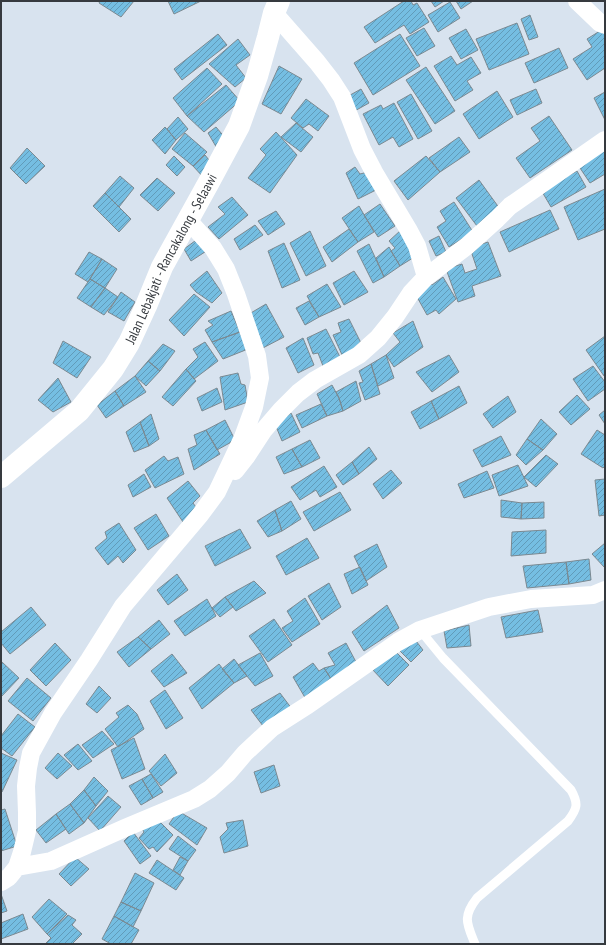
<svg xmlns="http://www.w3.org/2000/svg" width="606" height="945" font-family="'PT Sans Narrow',sans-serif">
  <defs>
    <pattern id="building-hatch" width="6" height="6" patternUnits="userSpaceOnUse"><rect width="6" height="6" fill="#75bee2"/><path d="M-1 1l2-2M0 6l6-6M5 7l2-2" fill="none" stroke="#619bb9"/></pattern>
  </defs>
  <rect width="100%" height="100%" fill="#d8e3ef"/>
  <path fill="url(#building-hatch)" stroke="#7b8991" d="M100,1H134L121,17L99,3Z
    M168,1H201L174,14Z
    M404,1H411L413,5L417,3L429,22L410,34L404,25L375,43L364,27Z
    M431,1H444L435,7Z
    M456,1H473L461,9Z
    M450,2L460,18L438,32L428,15Z
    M530,15L538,37L529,40L521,19Z
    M517,23L529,54L489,70L476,39Z
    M424,28L435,46L417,56L406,38Z
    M466,29L478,50L461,59L449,38Z
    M603,29L605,32V68L587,80L573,59L592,47L587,39Z
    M218,34L227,45L182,80L174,69Z
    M400,34L420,66L373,95L354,63Z
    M238,39L250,55L236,65L246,78L235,87L209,64Z
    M559,48L568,68L534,83L525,63Z
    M451,56L457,65L471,57L481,73L467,81L473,90L455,101L434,66Z
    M279,66L302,79L281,114L262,104Z
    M426,67L455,111L435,124L406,80Z
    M207,68L222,84L187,116L173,98Z
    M226,85L240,101L204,132L187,116Z
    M361,89L369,103L351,113L343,99Z
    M536,89L542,103L517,115L510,100Z
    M497,91L513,117L479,139L463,114Z
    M605,92V120L594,98Z
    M411,94L432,131L418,139L397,102Z
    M306,99L329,116L318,131L309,124L303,128L291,118Z
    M394,103L413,139L399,147L393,137L379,145L363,114L381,105L383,109Z
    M549,116L572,150L530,178L516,158L540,141L531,128Z
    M178,117L188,129L176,140L167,129Z
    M296,123L313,137L301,152L281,137Z
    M165,127L176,140L165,154L152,140Z
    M216,127L227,140L218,150L208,133Z
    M276,132L297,155L270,193L248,178L266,155L260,149Z
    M185,133L207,152L193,166L172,149Z
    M459,137L470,152L440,172L429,158Z
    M27,148L45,166L26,184L10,168Z
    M605,148V174L590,183L578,165Z
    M205,155L213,165L204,178L193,166Z
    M174,156L185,167L177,176L166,165Z
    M426,156L440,172L408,200L394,181Z
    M355,167L360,174L368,172L378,189L358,199L346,173Z
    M577,171L586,187L551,207L541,190Z
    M120,176L134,188L119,207L105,193Z
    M157,178L175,193L158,211L140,195Z
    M479,180L500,209L477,226L456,198Z
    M605,189V229L578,240L564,207Z
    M105,193L131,219L119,232L93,206Z
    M232,197L248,215L219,239L208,227L225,214L218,207Z
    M454,202L473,232L449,247L437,227L446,221L440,211Z
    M380,204L395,226L378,237L364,215Z
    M359,206L374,232L358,242L342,218Z
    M550,210L559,229L509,252L500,232Z
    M276,211L285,224L268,235L258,221Z
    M255,225L263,235L240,250L234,239Z
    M349,229L358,242L332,262L323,247Z
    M401,230L416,256L400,266L391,251L395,248L389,241Z
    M310,231L326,266L306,276L290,243Z
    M439,236L446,252L436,256L429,241Z
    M199,238L208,250L191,261L184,249Z
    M488,242L501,276L472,286L475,296L458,302L446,269L462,264L465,273L477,269L470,248Z
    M284,243L300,280L282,288L268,251Z
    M369,244L384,277L373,283L357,251Z
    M389,247L400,266L384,277L376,258Z
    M89,252L102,259L88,282L75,274Z
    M102,259L117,269L105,288L90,279Z
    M207,271L222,293L212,303L196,292L190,285Z
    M354,271L368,292L344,305L333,283Z
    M443,277L456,299L439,314L436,310L427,315L417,297L430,281L432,285Z
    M90,279L105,288L91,307L77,298Z
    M327,284L341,307L319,317L307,296Z
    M105,288L118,297L104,315L91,307Z
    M121,292L135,302L124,321L108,312Z
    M194,294L210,307L184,336L169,320Z
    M309,301L319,317L305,325L296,308Z
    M266,304L284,337L259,350L244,317Z
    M231,311L240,332L212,342L205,330L213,325L208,321Z
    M349,319L362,345L343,357L333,335L341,332L338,323Z
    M413,321L423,347L394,367L386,355L400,342L393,333Z
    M326,329L340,357L323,366L318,353L313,354L307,338Z
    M240,332L248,349L223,359L212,342Z
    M605,336V375L604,376L586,350Z
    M303,338L314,365L298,373L286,348Z
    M63,341L91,357L77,378L53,363Z
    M205,342L218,361L194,379L186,369L198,357L193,349Z
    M163,344L175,351L160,371L148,361Z
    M386,355L394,378L378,386L371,364Z
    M449,355L459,372L432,392L416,372Z
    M148,361L160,371L146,386L135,376Z
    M371,364L380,394L365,400L359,383L363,382L359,371Z
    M593,366L605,382V389L588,401L573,379Z
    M186,369L196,381L173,406L162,397Z
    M238,373L241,384L245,385L248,402L225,410L220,377Z
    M135,376L146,392L124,406L115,391Z
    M58,378L71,402L53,412L38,400Z
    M356,381L361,401L343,411L339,398L336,392Z
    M332,385L339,398L343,411L327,416L317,394Z
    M459,386L467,403L439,419L431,401Z
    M217,388L222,402L202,411L197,398Z
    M115,391L124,406L106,418L97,405Z
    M577,395L590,409L571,425L559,412Z
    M508,396L516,412L493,428L483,414Z
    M431,401L439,419L420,429L411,412Z
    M321,404L327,416L302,428L296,415Z
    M605,410V424L599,415Z
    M291,413L300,432L282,441L275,424Z
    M151,414L159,439L149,446L140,422Z
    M541,419L557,434L543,450L527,439Z
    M225,420L235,440L217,450L206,430Z
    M140,422L149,446L134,452L126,432Z
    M206,430L220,454L194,470L188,449L197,445L194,435Z
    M597,430L605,435V466L603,468L581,454Z
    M501,436L511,455L482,467L473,450Z
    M527,439L543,450L526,465L516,455Z
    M310,440L320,458L302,467L292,449Z
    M369,447L377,459L359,474L352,462Z
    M292,449L302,467L284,474L276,457Z
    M546,455L558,464L536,487L524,477Z
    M164,456L168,461L178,457L184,474L155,488L145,470Z
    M352,462L359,474L343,485L336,475Z
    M518,465L528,486L499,496L492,475Z
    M324,466L337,487L320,497L316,490L300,500L291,487Z
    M391,470L402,483L383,499L373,484Z
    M487,471L494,488L464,498L458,484Z
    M144,474L151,487L133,497L128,485Z
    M605,479V515L599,516L595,480Z
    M188,481L200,496L193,503L198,510L183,522L167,498Z
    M340,492L351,510L314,531L303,512Z
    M501,500L522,503L521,519L501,517Z
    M291,501L301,519L282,531L275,510Z
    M544,502V518L521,519L522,503Z
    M275,510L282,531L268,537L257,521Z
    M156,514L169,536L148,550L134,528Z
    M119,523L136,550L123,563L118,556L108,565L95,548L107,538L105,532Z
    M240,529L251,548L215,566L205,546Z
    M546,530V553L511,556L512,532Z
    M307,538L319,558L286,575L276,556Z
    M605,543V568L592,554Z
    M377,544L387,567L366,581L354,556Z
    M589,559L591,580L569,584L566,562Z
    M566,562L569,584L527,588L523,566Z
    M360,567L368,585L352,594L344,574Z
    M177,574L188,590L168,605L157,590Z
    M254,581L266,593L236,611L225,597Z
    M329,583L341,607L322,620L308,596Z
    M225,597L233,607L220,617L212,608Z
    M305,598L320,624L292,642L282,628L293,621L287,611Z
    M207,599L216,616L185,636L174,621Z
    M387,605L399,628L364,651L352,632Z
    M31,607L46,625L10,654L1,643V632Z
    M538,610L543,632L506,638L501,617Z
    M274,619L292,645L268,662L249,636Z
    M159,620L170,634L151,649L138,637Z
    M469,625L471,646L447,648L444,631Z
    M138,637L151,649L129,667L117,652Z
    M413,637L423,650L411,662L399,650Z
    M55,643L71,660L46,686L30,670Z
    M346,643L356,662L333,682L324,668L335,665L328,653Z
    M396,652L409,665L388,686L371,668Z
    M260,653L273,676L255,686L238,665Z
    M172,654L187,673L164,687L151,671Z
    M234,659L247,676L234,683L222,669Z
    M2,662L19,678L1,697V663Z
    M313,663L319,671L324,668L333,682L307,701L293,677Z
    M219,664L234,683L202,709L189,688Z
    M27,678L51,698L33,721L8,701Z
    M99,686L111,698L97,713L86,704Z
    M165,690L183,718L166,729L150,701Z
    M280,693L292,709L263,726L251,710Z
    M128,705L137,714L144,729L118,747L105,729L119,717L116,713Z
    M18,714L35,727L12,756L1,748V736Z
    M102,731L114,744L93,758L82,745Z
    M134,738L145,769L122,779L111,750Z
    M78,744L92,761L78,770L64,755Z
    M1,753L17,760L2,792H1Z
    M58,753L72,766L57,779L45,768Z
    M165,754L177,773L161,786L149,771Z
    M274,765L280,786L261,793L254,772Z
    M151,774L163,792L153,798L142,779Z
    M94,777L108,791L96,806L84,790Z
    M142,779L153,798L141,805L129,786Z
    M84,790L96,806L84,823L70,804Z
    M108,796L121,807L100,831L88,818Z
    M70,804L84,823L69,834L56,814Z
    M5,809L17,846L1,851V810Z
    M178,811L207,828L197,845L169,824Z
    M56,814L66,829L46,843L36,830Z
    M155,817L173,835L157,852L153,847L149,849L139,838L144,832L141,827Z
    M243,820L248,846L224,853L220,837L228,829L226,823Z
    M133,832L151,856L140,864L124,841Z
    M178,836L196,850L188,861L169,849Z
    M75,857L89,869L71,886L59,874Z
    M180,857L188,861L180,875L173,870Z
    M157,860L184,878L176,890L149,873Z
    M135,873L154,883L141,911L121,902Z
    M1,894L7,911L1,913Z
    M49,899L67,914L47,934L32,917Z
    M121,902L141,911L133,927L114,916Z
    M23,914L28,929L1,939V923Z
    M68,915L76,920L72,925L82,934L72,944H47L46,943L51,938L47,934Z
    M114,916L139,930L131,944H111L102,939Z"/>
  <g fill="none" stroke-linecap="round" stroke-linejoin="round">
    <path stroke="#fff" stroke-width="9" d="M420,630L443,658L571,790C579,804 577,809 568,821L477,898C462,917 467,924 475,944"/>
    <path stroke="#fff" stroke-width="18" d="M577,1L600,23L605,25
      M274,13L317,62L331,80L342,97L362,149L374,172L408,229L417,246L426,277
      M235,471L246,457L263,431L281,410L298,393L315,380L359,355L378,338L395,317L411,293L426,277L467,246L497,219L510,206L605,140
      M17,867L51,861L125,828L194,799L210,789L228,773L245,753L272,728L308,705L398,642L420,630L489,607L531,599L593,595L605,590
      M1,882L9,877L17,867L22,852L27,831V813L26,786L28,768L31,753L53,713L89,660L123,606L200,515L217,492L243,437L254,407L260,378L257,356L236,294L226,269L213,248L188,220"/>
    <path stroke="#fff" stroke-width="22" id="s1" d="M1,477L79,411L113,369L129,343L146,306L162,267L209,182L239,126L257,76L268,37L274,13L279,1"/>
  </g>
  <g text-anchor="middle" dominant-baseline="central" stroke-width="3" stroke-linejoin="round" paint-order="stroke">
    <g font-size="14" fill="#363a3f" stroke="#e5f0fd">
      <text stroke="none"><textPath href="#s1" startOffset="281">Jalan Lebakjati - Rancakalong - Selaawi</textPath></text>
    </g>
  </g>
  <rect width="606" height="945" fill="none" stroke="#363a3f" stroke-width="4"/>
</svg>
